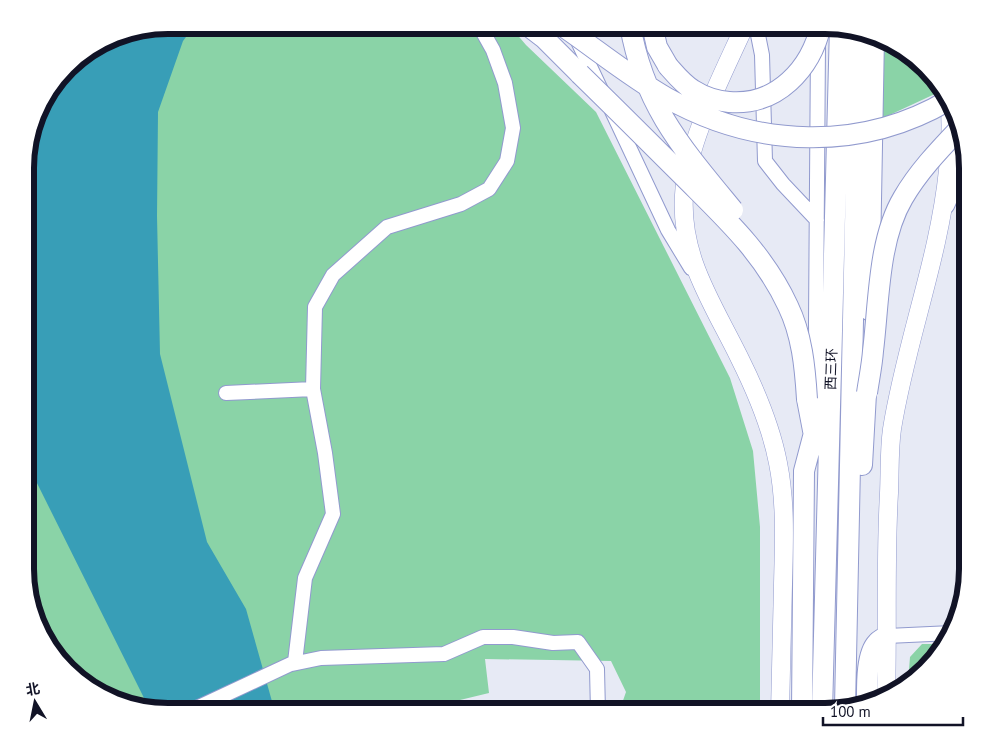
<svg xmlns="http://www.w3.org/2000/svg" width="993" height="737" font-family="'PT Sans','Noto Sans SC',sans-serif">
  <rect width="100%" height="100%" fill="#e7eaf5"/>
  <path fill="#8ad3a7" d="M168,25H509L526,45L596,112L730,378L753,451L760,527V712H619L626,692L611,661L485,659L489,693L460,700L461,712H159L113,701L74,677L40,633L25,579L26,149L44,97L74,60L122,33Z
    M881,36C905,52 932,62 937,93L881,119Z
    M922,644H945L933,663L908,682L910,657Z"/>
  <path fill="#389eb7" d="M168,25H195L183,41L158,112L157,216L160,354L207,542L246,609L275,712H159L150,710L26,461V149L44,97L74,60L122,33Z"/>
  <g fill="none" stroke-linecap="round" stroke-linejoin="round">
    <defs>
      <path id="minor" d="M756,25L762,55L765,161L783,184L817,220
        M576,37L601,90
        M612,111L668,230L691,268
        M947,206L967,161
        M226,393L313,389
        M817,419L816,323L818,44
        M887,636L952,633
        M292,664L321,658L444,654L483,637H513L553,643L578,642L597,669L598,712
        M188,712L295,662L305,578L333,514L325,453L313,389L315,307L333,275L387,227L461,204L489,189L507,161L513,128L505,83L493,50L479,25"/>
      <path id="major" d="M745,25C723,74 687,142 684,195C680,257 713,304 739,357C756,391 771,426 778,463C786,503 784,543 783,584C782,626 781,669 780,712
        M886,698C888,630 885,562 889,493C890,472 889,450 892,429C906,341 939,259 948,170C950,146 952,123 949,98"/>
      <path id="highway" d="M527,25L544,38L580,74
        M652,25L657,47L668,66
        M869,310L874,35
        M807,399L816,446
        M862,465L867,376
        M867,702C867,687 866,654 877,643C879,640 884,638 887,636
        M845,707L859,31
        M802,712L804,471L814,433
        M822,712L840,26"/>
    </defs>
    <use href="#minor" stroke="#919ace" stroke-width="16"/>
    <use href="#major" stroke="#919ace" stroke-width="19"/>
    <use href="#highway" stroke="#919ace" stroke-width="22"/>
    <use href="#minor" stroke="#fff" stroke-width="14"/>
    <use href="#major" stroke="#fff" stroke-width="18"/>
    <use href="#highway" stroke="#fff" stroke-width="20"/>
    <defs>
      <path id="highway-bridge" d="M561,25C596,49 630,77 667,98C756,148 861,152 949,100
        M630,25C644,106 683,149 733,210
        M668,66C676,75 683,84 693,90C704,97 717,101 729,102C777,106 811,69 821,25
        M580,74C616,109 651,144 686,179C726,219 764,254 788,306C802,335 805,367 807,399
        M867,393C869,379 872,365 873,351C879,303 878,240 903,198C918,172 939,150 959,129"/>
    </defs>
    <use href="#highway-bridge" stroke="#919ace" stroke-width="22" stroke-linecap="butt"/>
    <use href="#highway-bridge" stroke="#fff" stroke-width="20"/>
  </g>
  <g text-anchor="middle" dominant-baseline="central" stroke-width="4" stroke-linejoin="round" paint-order="stroke">
    <g font-size="14" fill="#111326" stroke="#fff">
      <text transform="translate(831 369) rotate(-88)">西三环</text>
    </g>
  </g>
  <path d="M0 0H993V737H0ZM168 34H825A134 134 0 0 1 959 168V569A134 134 0 0 1 825 703H168A134 134 0 0 1 34 569V168A134 134 0 0 1 168 34Z" fill="#fff" fill-rule="evenodd"/>
  <path fill="none" stroke="#111326" stroke-width="6" d="M168 34H825A134 134 0 0 1 959 168V569A134 134 0 0 1 825 703H168A134 134 0 0 1 34 569V168A134 134 0 0 1 168 34Z"/>
  <g transform="translate(35 702) rotate(350)" stroke="#ffffff" stroke-width="4" paint-order="stroke">
  <path d="M0-4L9 19L0 12L-9 19Z" fill="#111326"/>
  <text y="-8" font-size="14" font-weight="bold" text-anchor="middle" fill="#111326">北</text>
  </g>
  <path d="M823 717v8h140v-8" fill="none" stroke="#111326" stroke-width="2.5"/>
  <text x="830" y="717" font-size="15" fill="#111326" stroke="#ffffff" stroke-width="4" paint-order="stroke">100 m</text>
</svg>
